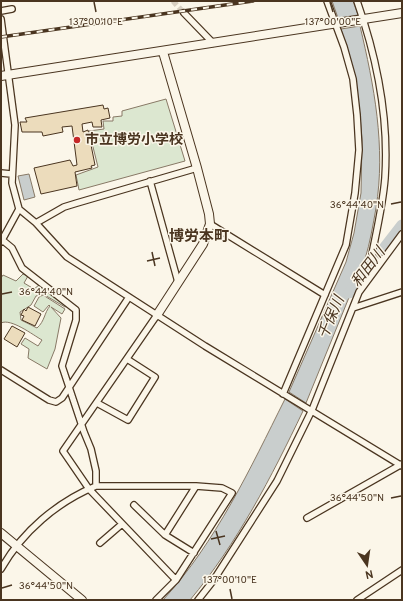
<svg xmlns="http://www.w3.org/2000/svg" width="403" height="601" font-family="Overpass,'Noto Sans JP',sans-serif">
  <rect width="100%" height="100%" fill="#fbf6e9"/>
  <path fill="#dce7d0" stroke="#887966" d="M166,99L185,161L79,190L76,175L98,167L89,131L104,129L103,121H113V117L122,116V111Z
    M23,274L28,276L24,283L34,289L39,285L67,306L65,307L43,294L36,296L31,305L20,312L21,320L37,328C45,321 44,313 50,306L49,305L43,312L34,306L39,297L43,295L65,309L62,314L51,307L61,318L55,349L47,369L28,358L29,349L21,344L25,338L38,346L42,340C33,335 11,318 1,323V278L3,275L16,281Z"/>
  <path fill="#c9cecd" stroke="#887966" d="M332,1H353L358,15L338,18Z
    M360,26C374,85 386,147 376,208C373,225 370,243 365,259C364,264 362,267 364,270L352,295H350L306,403L289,392L346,262L354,233L361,193L362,140L360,115L356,86L341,29Z
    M29,174L35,197L24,200L18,176Z
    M285,399L303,411C272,476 237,544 190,600H163C216,542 250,469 285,399Z"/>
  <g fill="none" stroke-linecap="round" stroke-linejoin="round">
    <path stroke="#c9cecd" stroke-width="11" d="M349,293L402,225"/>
  </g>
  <path fill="#ecdcbc" stroke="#4a3520" d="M103,105L104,109L108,108L110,118L101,120L102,127H93L92,122L82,124L83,132L88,130L95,165L91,166L92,168L75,172L77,186L41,194L34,168L70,160L73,166L77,165L72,126L62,127L63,132L43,136L42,132H22L20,122H27L25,118Z
    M28,307L41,314L35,326L22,320L24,316L21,315L24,309L26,311Z
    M12,326L25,333L17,347L4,339Z"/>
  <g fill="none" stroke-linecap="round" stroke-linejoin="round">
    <path stroke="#d8cfc1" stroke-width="5.5" stroke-dasharray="5.5 3" stroke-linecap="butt" d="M173,1L184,13"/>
    <defs>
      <path id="street" d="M357,1C377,58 389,118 385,178C383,204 377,229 372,254L373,257L380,263
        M1,11L12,9
        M184,13L213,43
        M1,19L15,125L12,183L19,209L36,223L67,257L205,346L402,466
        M1,173L11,174
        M150,181L178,282
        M36,223L64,207L77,203L197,168
        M210,224L325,295
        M1,239L12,248L22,268L76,310V320L62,366L84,432L91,449L96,471V486C57,502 22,532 1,569
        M1,242L19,209
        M353,308L402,292
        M157,315L63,451L89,489L176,580
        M1,370L49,400L56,402L62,398L129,297
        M283,394L346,245L355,193L359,150L357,115L353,79L344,47L327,1
        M97,403L128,420L155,377L127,359
        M96,486H196
        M134,505L165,535L194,553
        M307,518L402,464
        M100,543L122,524
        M156,600L176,580L232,493L222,488L196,486L165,535
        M198,600L213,581L277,481L312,410L359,292L402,234
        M357,600L402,570"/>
      <path id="secondary" d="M1,76L402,13
        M157,315L203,244L210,224L209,214L197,168L163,52
        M1,533L82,600"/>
    </defs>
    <use href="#street" stroke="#4a3520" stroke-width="8"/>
    <use href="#secondary" stroke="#4a3520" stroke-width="10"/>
    <use href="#street" stroke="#fbf6e9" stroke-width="5.5"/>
    <use href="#secondary" stroke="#fbf6e9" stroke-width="8"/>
    <defs>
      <path id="rail" d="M1,37L253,1"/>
    </defs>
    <use href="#rail" stroke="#4a3520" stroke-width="3.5"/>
    <use href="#rail" stroke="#fbf6e9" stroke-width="2" stroke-dasharray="6" stroke-linecap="butt"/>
  </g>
  <path fill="none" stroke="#4a3520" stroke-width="1.5" d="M94,2L96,12M330,2L333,12M391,204L401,202M152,252L155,266M147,261L160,258M2,294L12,292M391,498L401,496M216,531L220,545M211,539L225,536M2,588L12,585M230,589L232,599"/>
  <circle fill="#c62828" stroke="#fbf6e9" stroke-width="1.5" cx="77" cy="140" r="4"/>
  <g text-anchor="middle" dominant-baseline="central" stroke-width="3" stroke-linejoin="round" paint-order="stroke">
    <g font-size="14" font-weight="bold" fill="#4a3520" stroke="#fbf6e9" text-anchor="start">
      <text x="85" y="140">市立博労小学校</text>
    </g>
    <g font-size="15" font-weight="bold" fill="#4a3520" stroke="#fbf6e9">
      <text x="199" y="237">博労本町</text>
    </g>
    <g font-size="15" font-style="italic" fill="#4a3520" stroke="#fbf6e9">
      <text transform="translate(369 268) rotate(-53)">和田川</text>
      <text transform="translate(332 318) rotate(-67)">千保川</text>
    </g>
  </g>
  <g font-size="10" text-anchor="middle" fill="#4a3520" stroke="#fbf6e9" stroke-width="3" stroke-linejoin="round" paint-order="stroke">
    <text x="96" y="25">137°00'10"E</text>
    <text x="333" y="25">137°00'00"E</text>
    <text x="357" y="208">36°44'40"N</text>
    <text x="46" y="295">36°44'40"N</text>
    <text x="357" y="501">36°44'50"N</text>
    <text x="230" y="583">137°00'10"E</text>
    <text x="46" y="589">36°44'50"N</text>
  </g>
  <rect width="403" height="601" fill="none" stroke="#4a3520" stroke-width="4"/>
  <g transform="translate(367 565) rotate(167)" stroke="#fbf6e9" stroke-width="3" paint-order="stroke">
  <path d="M0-3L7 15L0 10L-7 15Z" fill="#4a3520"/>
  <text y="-6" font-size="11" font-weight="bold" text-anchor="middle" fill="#4a3520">N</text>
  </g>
</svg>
